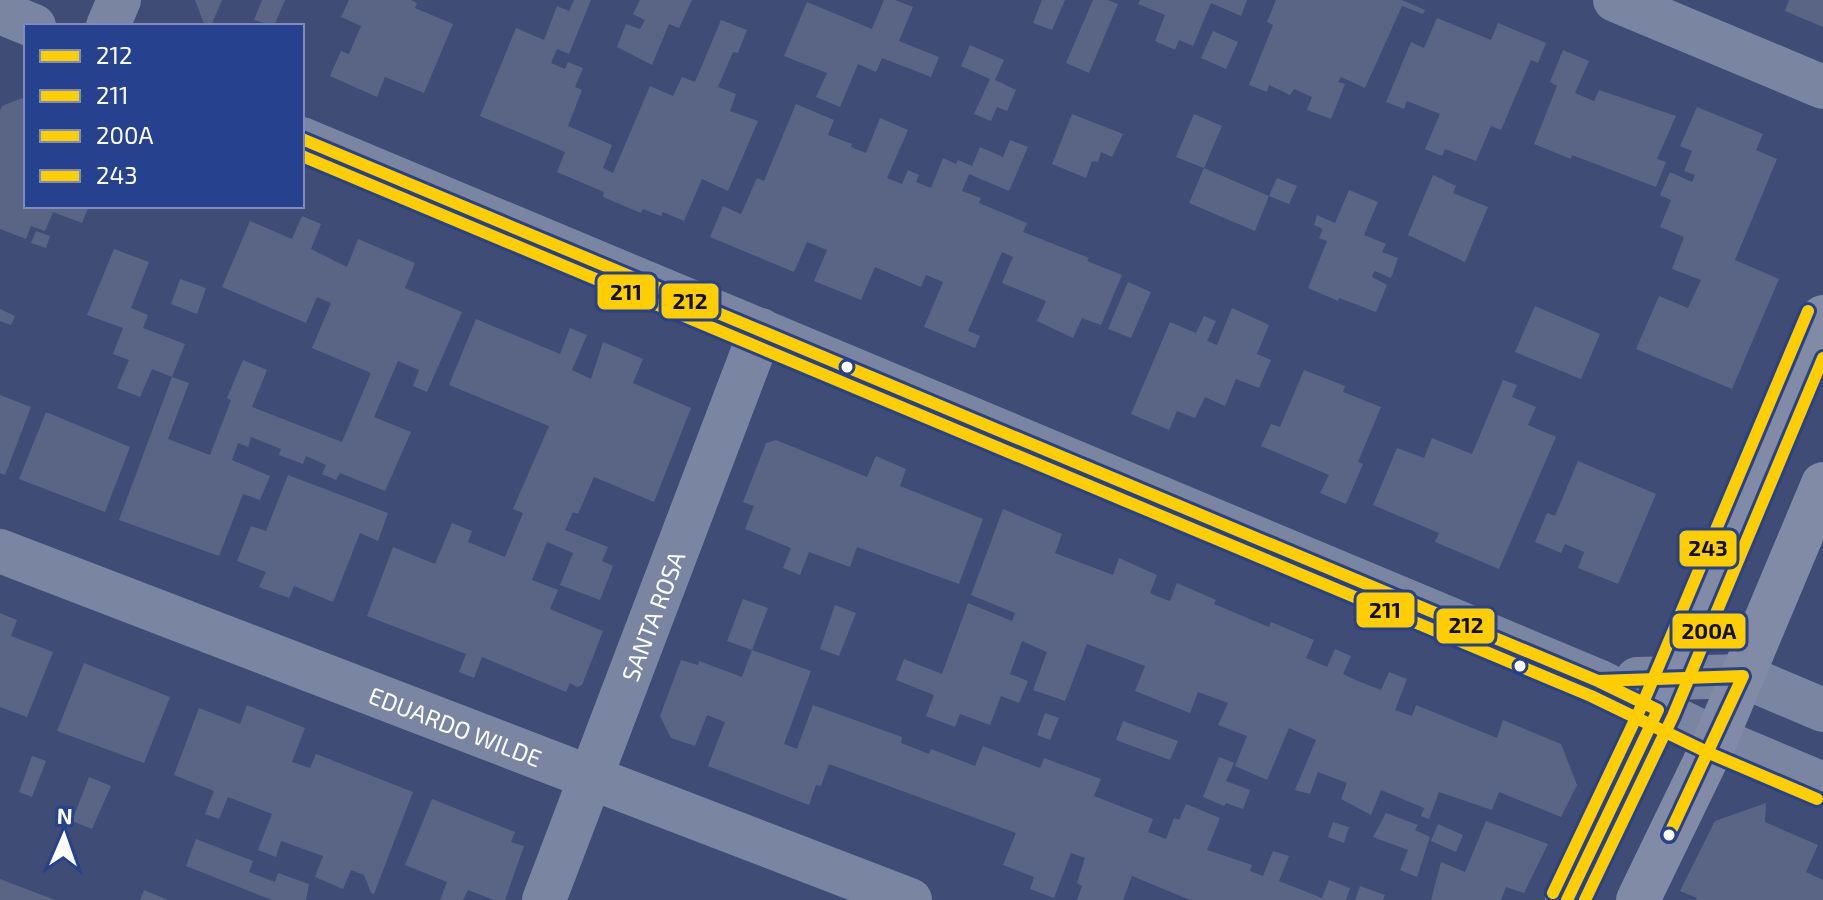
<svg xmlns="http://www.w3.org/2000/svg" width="1823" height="900" font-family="'Exo 2',sans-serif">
  <rect width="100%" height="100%" fill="#3e4c76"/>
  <path fill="#5a6586" d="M195,0H222L211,26L204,24Z
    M262,0H285L274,26L254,20Z
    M349,0H411L417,3L415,8L453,24L424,93L385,77L377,97L330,76L341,51L349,54L361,26L341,17Z
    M574,0H591L569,54L557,49L551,63L565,69L568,62L583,68L575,87L582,90L568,126L612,145L603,168L613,173L650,86L673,96L682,77L695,82L721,20L747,30L738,53L733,52L718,87L736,94L730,111L758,121L728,191L702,179L684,221L663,212L661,216L643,209L641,213L603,197L604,192L557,172L565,152L480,116L516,28L544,40L557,6L569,11Z
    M640,0H692L679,28L669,24L652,65L617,47L626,24L640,29L645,20L633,14Z
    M884,0H895L913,7L899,41L939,57L931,77L882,58L876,72L858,64L840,107L816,97L827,73L784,56L807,2L872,29Z
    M1042,0H1065L1052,30L1033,23Z
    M1093,0H1108L1118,4L1089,73L1066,63Z
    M1140,0H1247L1241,16L1211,3L1193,46L1179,40L1175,50L1155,41L1165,15L1138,4Z
    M1276,0H1402L1425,10L1423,14L1402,6L1365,88L1341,77L1338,82L1345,84L1331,119L1307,110L1312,97L1294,89L1290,95L1269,85L1267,92L1249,85L1273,25L1267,22Z
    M1789,0H1823V27L1785,11Z
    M1437,18L1491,40L1498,23L1546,43L1538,63L1531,60L1501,130L1491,126L1476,161L1445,149L1442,156L1425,149L1440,114L1407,101L1404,109L1386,102L1411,42L1424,48Z
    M1213,31L1238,42L1226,69L1201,58Z
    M970,45L1004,60L995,80L1016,90L1007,111L997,107L991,121L974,114L990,79L961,66Z
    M1563,50L1589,61L1575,93L1594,101L1599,90L1676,116L1657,159L1666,162L1656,187L1572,155L1571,159L1534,144L1557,86L1550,82Z
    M22,98L26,100V206H89L82,223L53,212L45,231L31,226L26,239L0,229V111L2,106Z
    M796,104L834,120L828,135L852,144L851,147L866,153L880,118L908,130L887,178L902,184L908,170L919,175L916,182L931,188L943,158L956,164L958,160L972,166L980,147L1003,157L1010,140L1028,147L1009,191L969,174L962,191L981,198L979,203L1027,223L1023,232L1089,258L1087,261L1122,275L1101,325L1082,318L1073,338L1037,321L1046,301L1002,283L1013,257L1002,252L968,331L980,336L975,348L924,327L943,282L926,275L921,287L875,267L861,300L814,281L827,250L807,242L794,272L710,237L723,206L741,214L757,178L764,181Z
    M1697,107L1763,134L1756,150L1777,159L1735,260L1779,279L1732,389L1636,349L1659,296L1688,308L1701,280L1672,269L1684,237L1660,227L1671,200L1660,195L1670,172L1692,182L1695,175L1684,171L1692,151L1680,146Z
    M1072,114L1123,134L1112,157L1101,152L1098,162L1092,161L1086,178L1052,164Z
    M1194,114L1222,126L1204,168L1176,157Z
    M1204,168L1269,196L1255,231L1189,203Z
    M1433,175L1456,186L1453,193L1488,207L1465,262L1408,235Z
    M1277,178L1297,186L1289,204L1269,196Z
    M1349,190L1378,202L1364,235L1386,244L1382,252L1398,258L1391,278L1375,271L1373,274L1372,277L1387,285L1376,312L1339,298L1338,301L1308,288L1327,241L1319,238L1323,229L1314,225L1317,215L1335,223Z
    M302,216L321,224L311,249L347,267L358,239L415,263L405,288L462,312L427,392L413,386L419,370L398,361L374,417L411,432L385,491L340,473L336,480L322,474L326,465L306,456L303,464L279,455L281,449L251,437L248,447L238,443L232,460L270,476L260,500L243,494L219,556L119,520L172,377L189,383L168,439L184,445L210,455L231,400L227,398L243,360L267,370L252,407L342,442L371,373L312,348L331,303L317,297L306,323L222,287L250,221L292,239Z
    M36,231L50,236L46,248L31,243Z
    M114,249L149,262L131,308L148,315L143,328L185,344L172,377L152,369L140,397L117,388L129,360L113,354L123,328L87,315Z
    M180,279L206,288L197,314L171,304Z
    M1128,282L1151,292L1131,338L1108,329Z
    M1535,306L1600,334L1581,379L1515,352Z
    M1232,308L1269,325L1257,354L1271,360L1259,388L1236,379L1225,406L1205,397L1195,418L1177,411L1169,430L1131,414L1170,322L1196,333L1204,316L1216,321L1207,341L1217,345Z
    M0,309L15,316L11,325L0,321Z
    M476,319L560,354L570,328L587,335L572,370L591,379L603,342L643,359L633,383L691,408L654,502L594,477L578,514L573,512L565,530L608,547L602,561L613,566L600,600L560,585L573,553L547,542L532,580L558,590L550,609L603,631L582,685L577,687L570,683L566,692L482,657L474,678L459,672L466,654L367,616L393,547L435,564L452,523L472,531L468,542L505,557L523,513L513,509L549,426L449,385Z
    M1304,370L1345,386L1343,392L1381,407L1358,462L1363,464L1346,504L1320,493L1329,475L1261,446L1271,424L1280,427Z
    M1503,380L1517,385L1512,397L1536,407L1528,425L1556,437L1499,569L1435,542L1439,533L1373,505L1397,448L1424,458L1432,438L1472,454Z
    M0,395L31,407L5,475L0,473Z
    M46,412L130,447L105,512L19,479Z
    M776,440L867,477L876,456L906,469L900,486L983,519L959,584L857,547L850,567L809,552L800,575L783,568L791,548L745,529L754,506L743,502L766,443Z
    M1578,461L1656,494L1618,584L1578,568L1584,552L1565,544L1561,553L1535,542L1547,513L1555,516Z
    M288,475L388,513L378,541L360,533L333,602L294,586L289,598L259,587L266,572L237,561L251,526L266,531Z
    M1003,509L1062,534L1055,553L1113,575L1119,558L1157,575L1150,593L1159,597L1170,601L1177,583L1216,600L1214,604L1269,627L1271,622L1314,640L1306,658L1327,667L1335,649L1351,656L1343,674L1358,681L1381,690L1389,672L1407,679L1395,710L1412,716L1416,705L1497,738L1503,720L1561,744L1577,785L1561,817L1499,792L1492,810L1439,792L1429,819L1421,816L1424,808L1381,790L1371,815L1341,799L1347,783L1318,772L1310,794L1295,790L1316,740L1289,728L1267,780L1235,766L1247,736L1218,725L1228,703L1198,692L1190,713L1135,691L1145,666L1087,644L1065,701L1033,690L1047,652L1022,641L1010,674L1028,681L1019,703L1001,696L990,725L960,714L955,727L926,716L934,695L896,680L904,659L942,674L968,603L1012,621L1015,613L971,595Z
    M743,599L768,608L752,650L727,641Z
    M835,605L856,613L839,656L820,649Z
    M0,613L17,620L11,636L53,652L27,717L0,707Z
    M752,650L811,671L784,744L797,749L813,705L902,737L901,743L914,748L929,754L931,749L975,766L983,746L1040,768L1044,758L1101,779L1094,796L1153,819L1148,832L1166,839L1174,818L1179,820L1186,804L1220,818L1207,850L1252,865L1250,871L1263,876L1273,851L1289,856L1279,881L1322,898L1329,880L1350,888L1346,900H1190L1132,876L1123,900H1077L1082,886L1077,883L1085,858L1071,853L1054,898L1030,889L1034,877L1003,865L1016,833L829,764L821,786L816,785L809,805L708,766L725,722L707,715L695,746L671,738L660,716L681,660L698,665L699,661L742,677Z
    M84,663L170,697L144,763L57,731Z
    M247,705L305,728L292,762L310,768L316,754L413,792L374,894L371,893L364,875L351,870L343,889L315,877L323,856L281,841L276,857L258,850L272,814L228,797L219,819L205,814L214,791L174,775L199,708L240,724Z
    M1045,713L1059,718L1050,740L1037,735Z
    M1123,721L1178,741L1170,760L1116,740Z
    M32,756L46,761L32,797L19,792Z
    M1219,757L1234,763L1226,781L1250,790L1243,809L1226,803L1224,806L1203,797Z
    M89,777L111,786L92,829L72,821Z
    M432,799L515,832L511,842L524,846L505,900H494L468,890L463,900H440L447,882L405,865Z
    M1766,803L1765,822L1818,845L1806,872L1823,880V900H1696L1697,898L1680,891L1715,821Z
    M1386,813L1418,825L1415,830L1430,837L1417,877L1400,870L1408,850L1373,837Z
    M1486,821L1548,844L1524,893L1506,887L1501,900H1431L1441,862L1465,872Z
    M1333,822L1349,827L1344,843L1328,837Z
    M1438,824L1463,835L1456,852L1431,841Z
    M196,839L253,861L249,872L275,882L278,873L309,884L306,900H272L186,866Z
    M0,879L42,895L55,900H0Z
    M1360,886L1385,895L1383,900H1355Z
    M144,890L168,900H140Z"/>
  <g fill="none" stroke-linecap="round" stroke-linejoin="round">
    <g stroke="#7a85a2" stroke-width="44">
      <path d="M1615,0L1823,87"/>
      <path d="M108,26L119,0"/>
      <path id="s1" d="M0,551L910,900"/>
      <path id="s2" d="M544,900L761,330"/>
    </g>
    <path stroke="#7a85a2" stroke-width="44" d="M0,12L34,26
      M302,139L1598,681L1716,739L1823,784
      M1637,679L1743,676L1823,710"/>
    <path stroke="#818ba6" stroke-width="44" d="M1567,900L1658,710L1823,317
      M1638,900L1716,739L1823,484"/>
    <defs>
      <path id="bus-1" d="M302,139L1598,681L1658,710L1567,900
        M1598,681L1743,676L1669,835"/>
      <path id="bus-2" d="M302,156L1591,696L1709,753L1817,799"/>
      <path id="bus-3" d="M1585,900L1673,716L1823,358"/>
      <path id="bus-4" d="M1553,893L1643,703L1808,311"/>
    </defs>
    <use href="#bus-1" stroke="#26418e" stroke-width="18"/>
    <use href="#bus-2" stroke="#26418e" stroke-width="18"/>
    <use href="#bus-3" stroke="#26418e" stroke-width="18"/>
    <use href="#bus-4" stroke="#26418e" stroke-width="18"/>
    <use href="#bus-1" stroke="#ffce00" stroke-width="12"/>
    <use href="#bus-2" stroke="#ffce00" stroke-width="12"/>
    <use href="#bus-3" stroke="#ffce00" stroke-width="12"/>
    <use href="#bus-4" stroke="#ffce00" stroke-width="12"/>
  </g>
  <g fill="#fff" stroke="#26418e" stroke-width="3">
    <circle cx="847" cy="367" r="7"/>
    <circle cx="1520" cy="666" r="7"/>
    <circle cx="1669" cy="835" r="7"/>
  </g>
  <g text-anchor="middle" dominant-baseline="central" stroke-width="8" stroke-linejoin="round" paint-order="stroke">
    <g font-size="24" fill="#fff" stroke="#26418e">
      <text stroke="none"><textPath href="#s2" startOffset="304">SANTA ROSA</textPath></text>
      <text stroke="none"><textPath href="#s1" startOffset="488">EDUARDO WILDE</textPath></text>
    </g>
  </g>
  <g stroke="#26418e" stroke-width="3">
    <rect x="596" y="273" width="61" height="38" rx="8" fill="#ffce00"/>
    <rect x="660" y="282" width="60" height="38" rx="8" fill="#ffce00"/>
    <rect x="1678" y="529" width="60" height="39" rx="8" fill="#ffce00"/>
    <rect x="1355" y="591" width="61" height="38" rx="8" fill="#ffce00"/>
    <rect x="1435" y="607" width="61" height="38" rx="8" fill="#ffce00"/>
    <rect x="1671" y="612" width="76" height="38" rx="8" fill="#ffce00"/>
  </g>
  <g font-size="22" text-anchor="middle" font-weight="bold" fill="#111">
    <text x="626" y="300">211</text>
    <text x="690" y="309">212</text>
    <text x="1708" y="556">243</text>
    <text x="1385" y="618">211</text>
    <text x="1466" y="633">212</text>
    <text x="1709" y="639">200A</text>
  </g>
  <rect x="24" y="24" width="280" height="184" fill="#26418e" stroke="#7d8dbb" stroke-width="2"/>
  <rect x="40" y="50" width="40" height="12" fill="#ffce00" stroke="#7d8dbb" stroke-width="2"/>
  <text x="96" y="64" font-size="24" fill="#ffffff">212</text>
  <rect x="40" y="90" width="40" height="12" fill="#ffce00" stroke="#7d8dbb" stroke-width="2"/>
  <text x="96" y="104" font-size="24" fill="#ffffff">211</text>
  <rect x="40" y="130" width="40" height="12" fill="#ffce00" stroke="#7d8dbb" stroke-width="2"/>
  <text x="96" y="144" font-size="24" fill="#ffffff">200A</text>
  <rect x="40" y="170" width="40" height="12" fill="#ffce00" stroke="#7d8dbb" stroke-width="2"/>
  <text x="96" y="184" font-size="24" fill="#ffffff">243</text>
  <g transform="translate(64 836) rotate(2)" stroke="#26418e" stroke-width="6" paint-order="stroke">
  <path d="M0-6L14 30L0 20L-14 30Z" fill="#ffffff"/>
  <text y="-12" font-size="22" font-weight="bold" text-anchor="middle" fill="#ffffff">N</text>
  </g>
</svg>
